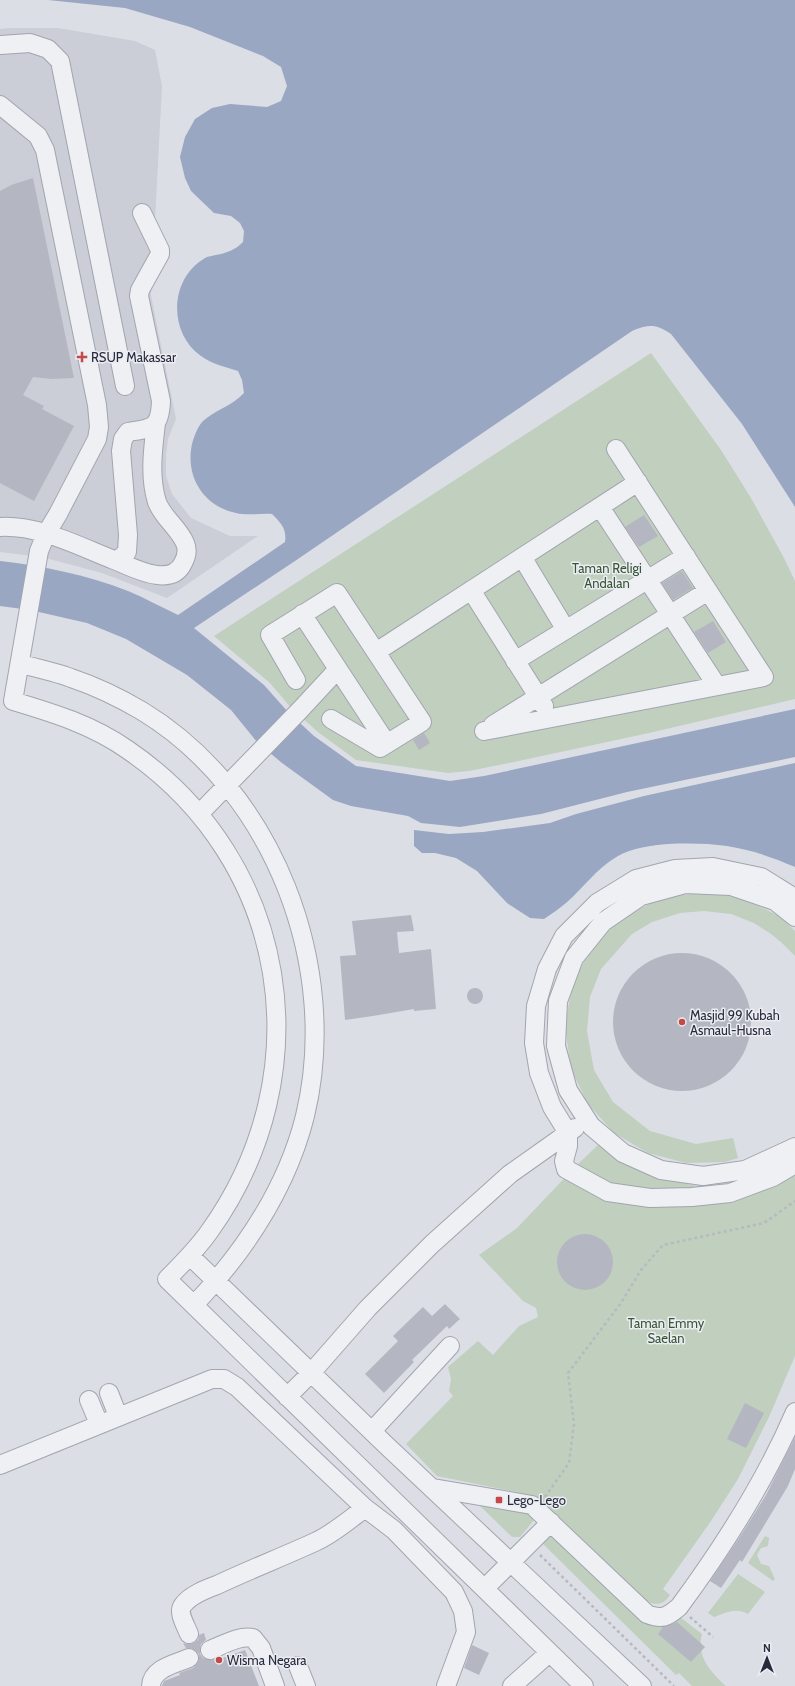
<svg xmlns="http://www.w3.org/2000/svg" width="795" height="1686" font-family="Cabin,sans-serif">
  <rect width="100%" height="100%" fill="#dcdee5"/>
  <path fill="#cbcdd7" d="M10,28H58L135,41L155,50L162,86L151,296L176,419L168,439L166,455V476L172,494L191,518L230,536H258L167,598L102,573L42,557L0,552V29Z"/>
  <path fill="#c0cfbe" d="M651,353L721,450L751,498L784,558L795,581V699L649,733L504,764L469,771L448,773L356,760L318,732L292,709L270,683L214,636Z
    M701,892L743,898L781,917L795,931V956L782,943L771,934L754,923L731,914L704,911L680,913L652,922L632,934L601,969L590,997L587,1031L594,1070L613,1102L650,1131L696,1144L733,1138L738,1158L725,1162L686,1163L648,1153L614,1133L588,1104L571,1069L565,1027L572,985L591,948L621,918L659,899Z
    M599,1144L622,1162L670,1180L696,1186L741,1183L795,1158V1356L769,1417L738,1479L711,1521L663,1589L670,1595C665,1604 655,1607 646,1600L542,1501L516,1492L437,1476L406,1444L453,1396L449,1391L451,1379L448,1367L478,1341L493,1355L519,1326L538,1317L536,1308L523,1301L479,1255L517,1228L576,1166Z
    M486,1501L535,1515L534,1520L520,1537H512L479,1505L480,1503Z
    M551,1532L634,1612L676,1614L702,1634C696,1657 711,1672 726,1686H692L679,1673L676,1675L539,1540Z
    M765,1536L769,1538L768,1546L761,1548L757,1555L761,1564L769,1566L775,1579L773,1581L748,1563Z
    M738,1574L765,1592L748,1614C736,1607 726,1613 714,1617L708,1613Z"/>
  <path fill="#99a7c3" d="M0,0H795V507L742,424L671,334C656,324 649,324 632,331L295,561L194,628L264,685L288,712L314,736L356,766L450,781L484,776L795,709V757L627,792L541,814L460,827L421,823L408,816L351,806L333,800L282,763L257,742L231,710L187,675L126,639L87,623L30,610L0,606V561C44,566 87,575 128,591C145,598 161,607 178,615L285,542C287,529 281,523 272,514C260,513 247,516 236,513C203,506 185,476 192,444C194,437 197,428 202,422C214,410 231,407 244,393L242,380L238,371C225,367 212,364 201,356C168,333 169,279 205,258C208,256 213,256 216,255C227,253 235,250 243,242L244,231L240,223L231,216L214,213L191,191L185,178L180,157L185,137L195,119L212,108L230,104L267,107L281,101L287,86L281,67L263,56L190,27L125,8L48,0Z
    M795,763V867C749,847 719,842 668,844C653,845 631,848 618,856C596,869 584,887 566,903C559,909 551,914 544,919L530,918L507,903L477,871L456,858L435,853H422L414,846V830L449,834L483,832L550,823L576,814L644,796Z"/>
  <path fill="#b4b7c2" d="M33,178L74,378L51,379L33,377L23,395L44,406L42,409L74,426L34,501L0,483V191L11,185Z
    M644,515L658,536L639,547L625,527Z
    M682,571L693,588L673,600L662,583Z
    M713,621L726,642L708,653L694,632Z
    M424,733L430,743L419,750L413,740Z
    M411,915L414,931L397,932L399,953L431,949L436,1009L414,1011V1009L373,1016L345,1020L340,956L356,955L352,921Z
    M613 1022a69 69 0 1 1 138 0a69 69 0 1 1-138 0Z
    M467 996a8 8 0 1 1 16 0a8 8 0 1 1-16 0Z
    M557 1262a28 28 0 1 1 56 0a28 28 0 1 1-56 0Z
    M445,1304L460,1319L449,1329L447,1326L412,1360L414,1362L384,1393L365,1374L398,1341L393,1336L423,1307L432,1316Z
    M745,1403L764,1413L746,1448L727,1439Z
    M795,1437V1469L788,1486L742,1562L740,1560L721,1588L710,1581L741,1535L766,1495Z
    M677,1622L705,1647L691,1662L658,1634L663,1627Z
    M204,1633L206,1640L201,1644L200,1649V1654L203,1658L209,1660L220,1657V1659L245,1650L259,1686H162L164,1681L180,1675L179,1673L193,1668L197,1664L199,1659V1654L195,1650L191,1648H186L183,1643L188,1644L193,1643L198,1640L199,1635Z
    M472,1645L489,1653L479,1675L464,1668Z"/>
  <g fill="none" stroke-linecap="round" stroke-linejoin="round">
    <defs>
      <path id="minor" d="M0,45L30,43L48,49L60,61L125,386
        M0,105L38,136L45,150L97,405L99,427L97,439L58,514L46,534L39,551L13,701C53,713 93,725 128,750C290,861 323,1073 209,1232C197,1249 182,1264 167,1279L584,1686
        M600,507L717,686
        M0,527C39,525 78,546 114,560L119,559L127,552L128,535L121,451L123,439L128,432C152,428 160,429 161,401L139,296L140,290L160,254V250L142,213
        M522,557L566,630
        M114,560C132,567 171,589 183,563C187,556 188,550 185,543C178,527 163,518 157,502C149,476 153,449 156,423
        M471,590L544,706
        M302,614L387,744
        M376,652L638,482
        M515,661L686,556
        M20,664C37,668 55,672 71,678C95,686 120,698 142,711C274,791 341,967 305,1116C287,1188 244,1252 194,1305
        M296,680L270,635L337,593L422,722L380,748L331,719
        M493,725L708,591
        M484,731L764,677L616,449
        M200,813L300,710L338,669
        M795,898L761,877L713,867L675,869L636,879L597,903L564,936L547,969L536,1006L534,1043L539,1073L552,1107L568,1133V1146L564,1161L566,1169L608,1192L650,1198L692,1197L730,1193L773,1177L795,1164
        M795,917L775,901L731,886L685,884L641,896L603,922L574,958L558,1001L556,1046L568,1090L591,1126L623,1153L661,1170L703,1176L745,1170L795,1147
        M190,1256L387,1446L642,1686
        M109,1393L118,1416
        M287,1397L311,1373L368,1308L432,1244L510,1174L575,1128
        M89,1400L99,1424
        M372,1431L450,1346
        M0,1465L212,1379H224L237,1387L365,1508L394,1530L454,1592L463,1611L466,1632L446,1686
        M433,1488L532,1505L647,1614C662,1620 667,1617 679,1607C724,1546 765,1482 795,1412
        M485,1588L551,1522
        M189,1634C186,1626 177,1612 183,1605C190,1595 206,1589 217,1585C249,1570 282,1557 315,1542C333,1534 349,1520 365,1508
        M210,1650C223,1645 239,1635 253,1638L261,1648L275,1686
        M298,1666L306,1686
        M151,1686C152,1668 175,1664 189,1658
        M512,1686L549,1653"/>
    </defs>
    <use href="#minor" stroke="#a2a5af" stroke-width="20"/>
    <path stroke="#b7b9c0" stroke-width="2.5" stroke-dasharray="3 3" stroke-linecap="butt" d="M545,1497L569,1463L574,1424L568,1373L621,1303L641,1270L663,1245L764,1223L795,1201
      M540,1555L674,1686
      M690,1617L713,1637"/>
    <use href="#minor" stroke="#eff0f4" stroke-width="18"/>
  </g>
  <g fill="#c44a48" stroke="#ebedf3" stroke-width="1.5">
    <path d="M80 351h4v4h4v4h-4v4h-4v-4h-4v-4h4z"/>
    <circle cx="682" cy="1022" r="4"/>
    <rect x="495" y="1496" width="8" height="8" rx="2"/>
    <circle cx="219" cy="1660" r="4"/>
  </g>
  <g text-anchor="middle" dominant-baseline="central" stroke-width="3" stroke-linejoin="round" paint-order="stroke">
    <g font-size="13" fill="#272b3b" stroke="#ebedf3" text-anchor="start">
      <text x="91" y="357">RSUP Makassar</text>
      <text x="690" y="1015">Masjid 99 Kubah<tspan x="690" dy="15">Asmaul-Husna</tspan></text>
      <text x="507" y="1500">Lego-Lego</text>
      <text x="227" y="1660">Wisma Negara</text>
    </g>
    <g font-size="13" fill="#365535" stroke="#ebedf3">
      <text x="607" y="568">Taman Religi<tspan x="607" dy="15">Andalan</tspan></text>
      <text x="666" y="1323">Taman Emmy<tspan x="666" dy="15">Saelan</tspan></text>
    </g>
  </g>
  <g transform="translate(767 1658)" stroke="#ebedf3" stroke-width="3" paint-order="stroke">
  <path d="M0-3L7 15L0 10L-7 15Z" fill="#272b3b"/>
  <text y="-6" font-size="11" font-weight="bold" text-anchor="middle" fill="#272b3b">N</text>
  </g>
</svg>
